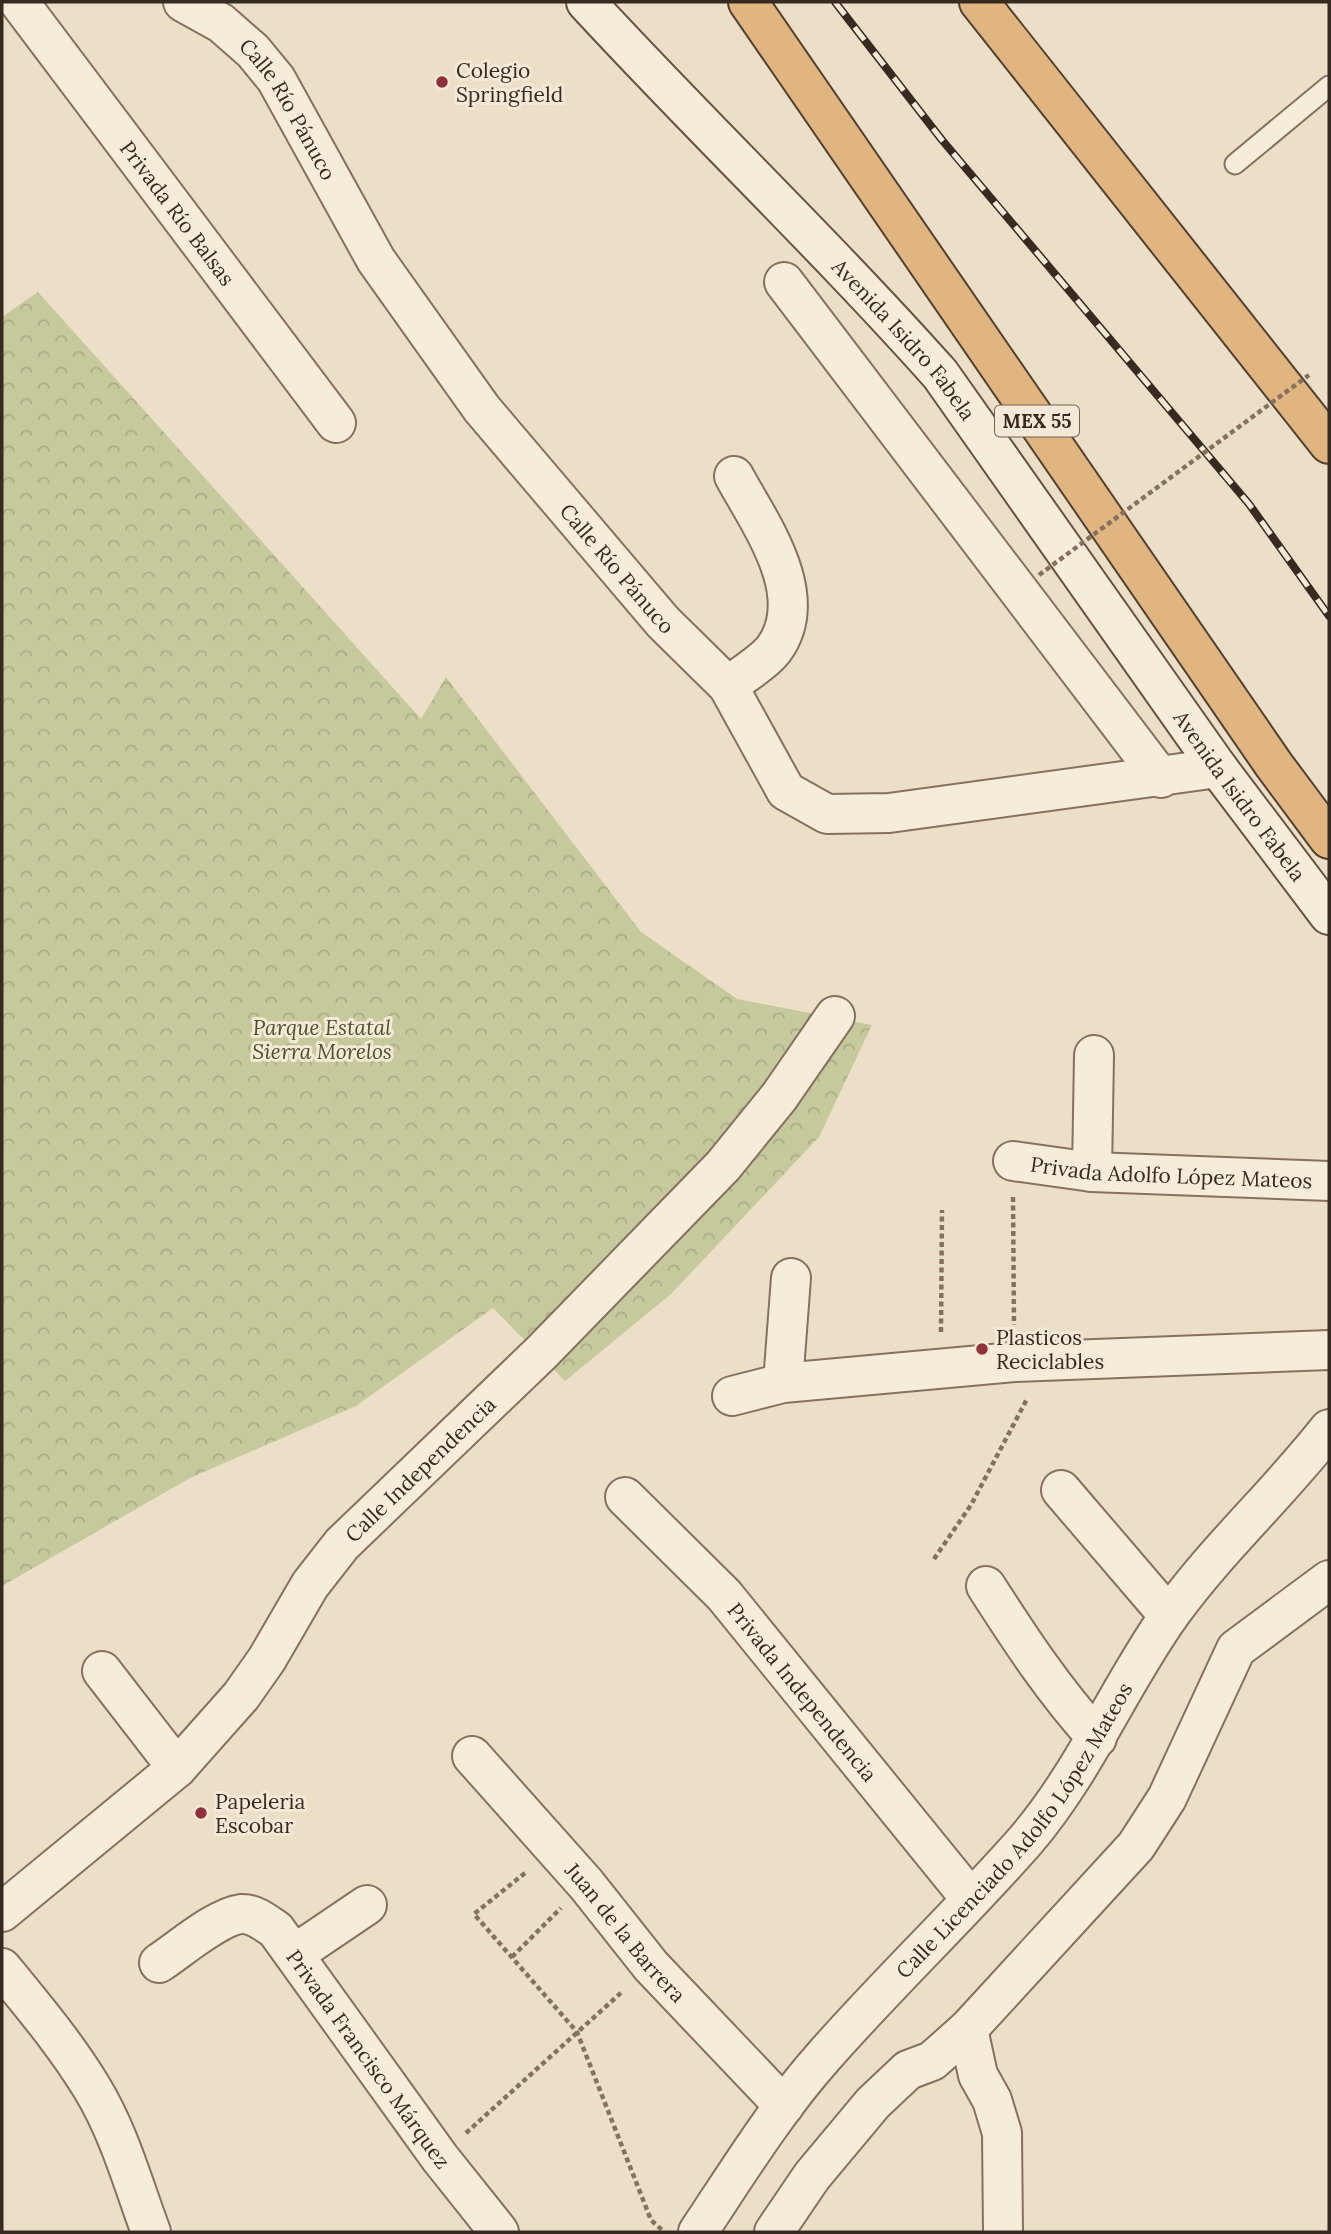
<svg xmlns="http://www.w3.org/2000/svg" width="1331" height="2234" font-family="Lora,serif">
  <defs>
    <pattern id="park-crowns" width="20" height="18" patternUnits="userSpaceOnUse" patternTransform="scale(1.75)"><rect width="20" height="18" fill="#c6c99c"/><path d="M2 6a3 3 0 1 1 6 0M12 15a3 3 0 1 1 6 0" fill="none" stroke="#abad86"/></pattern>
  </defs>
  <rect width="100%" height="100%" fill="#ebdfc7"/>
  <path fill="url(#park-crowns)" d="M38,292L421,719L446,677L641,932L737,999L872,1025L819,1137L671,1294L565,1381L493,1308L356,1406L190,1478L2,1586V317Z"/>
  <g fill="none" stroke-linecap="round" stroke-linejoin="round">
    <defs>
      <path id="service" d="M1235,164L1329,86"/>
      <g id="minor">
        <path id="s1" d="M19,2L336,423"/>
        <path id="s2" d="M183,2L221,23L253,51L276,79L376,260L482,409L663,622L728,686L786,791L827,814L889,813L1218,768"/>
        <path d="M784,282L1161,778"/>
        <path d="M728,686C742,675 763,663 774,649C813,595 760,524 734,476"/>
        <path id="s3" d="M1013,1161L1092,1172L1329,1181"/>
        <path d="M1092,1172L1094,1055"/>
        <path d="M783,1383L791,1278"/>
        <path d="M732,1396L783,1383L1014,1362L1329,1350"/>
        <path d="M1061,1490L1169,1616"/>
        <path id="s4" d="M625,1497L724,1595L970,1898"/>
        <path d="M986,1586C1020,1639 1054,1691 1097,1738"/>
        <path d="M102,1671L177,1768"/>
        <path id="s5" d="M472,1756L586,1884L651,1966L784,2106"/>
        <path id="s6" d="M2,1912L177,1768L241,1696L267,1659L310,1585L342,1544L542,1352L723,1166L779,1097L835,1016"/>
        <path d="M296,1953L367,1905"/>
        <path id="s7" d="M159,1963C179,1950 217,1917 241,1914C254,1913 266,1923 276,1930L440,2158L499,2232"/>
        <path d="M2,1968C34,2007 66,2045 92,2088C119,2132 133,2184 151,2232"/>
        <path d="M968,2029L978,2075L992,2100L1002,2133L1003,2232"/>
        <path id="s8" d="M698,2232C738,2172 776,2110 824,2056C889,1982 961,1914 1026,1840C1085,1771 1119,1686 1171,1613C1219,1547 1279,1493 1329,1429"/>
        <path d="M774,2232L812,2176L873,2103L908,2070L932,2061L968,2029L1136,1846L1167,1798L1236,1649L1329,1580"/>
      </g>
      <g id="secondary">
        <path id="s9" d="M586,2C702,128 826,246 940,374L1218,768L1329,915"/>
      </g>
      <path id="trunk" d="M748,2L1274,765L1329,839
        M979,2L1329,444"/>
    </defs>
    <use href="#service" stroke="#86715e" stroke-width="23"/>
    <use href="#minor" stroke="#86715e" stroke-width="42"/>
    <use href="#secondary" stroke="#685241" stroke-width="42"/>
    <use href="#trunk" stroke="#544032" stroke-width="42"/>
    <path stroke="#86715e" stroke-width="4.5" stroke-dasharray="5 3.5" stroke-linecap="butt" d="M1013,1197L1014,1325
      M941,1332L942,1210
      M934,1559L971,1505L1027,1399
      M525,1873L474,1914L577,2032L651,2220L662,2230
      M512,1957L561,1908
      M466,2133L623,1991"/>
    <use href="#service" stroke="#f6ecda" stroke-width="19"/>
    <use href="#minor" stroke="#f6ecda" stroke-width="38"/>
    <use href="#secondary" stroke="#f6ecda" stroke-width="38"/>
    <use href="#trunk" stroke="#e0b580" stroke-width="38"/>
    <defs>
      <path id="rail" d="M835,2L942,140L1249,504L1329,616"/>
    </defs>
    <use href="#rail" stroke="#372a20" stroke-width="8"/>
    <use href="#rail" stroke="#f3e9d6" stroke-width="5" stroke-dasharray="16" stroke-linecap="butt"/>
    <path stroke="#86715e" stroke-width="4.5" stroke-dasharray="5 3.5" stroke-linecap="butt" d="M1039,575L1309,375"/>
  </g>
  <g fill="#903238" stroke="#f3e9d6" stroke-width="2.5">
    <circle cx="442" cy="82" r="7"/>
    <circle cx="982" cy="1349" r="7"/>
    <circle cx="201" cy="1813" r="7"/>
  </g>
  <g text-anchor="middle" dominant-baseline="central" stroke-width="6" stroke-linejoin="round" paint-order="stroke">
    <rect fill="#f3e9d6" stroke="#6f6357" stroke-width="2" x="995" y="405.5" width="84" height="31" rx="5"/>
    <g font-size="19" font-weight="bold" fill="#372a20">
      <text x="1037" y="421">MEX 55</text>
    </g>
    <g font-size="21" fill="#372a20" stroke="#f3e9d6" text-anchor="start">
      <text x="456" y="70">Colegio<tspan x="456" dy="24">Springfield</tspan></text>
      <text x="996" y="1337">Plasticos<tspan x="996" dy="24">Reciclables</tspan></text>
      <text x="215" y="1801">Papeleria<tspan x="215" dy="24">Escobar</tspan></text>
    </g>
    <g font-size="21" fill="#372a20" stroke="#f3e9d6">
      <text stroke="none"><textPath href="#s2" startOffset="154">Calle Río Pánuco</textPath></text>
      <text stroke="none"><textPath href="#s1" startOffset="264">Privada Río Balsas</textPath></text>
      <text stroke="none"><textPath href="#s9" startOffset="464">Avenida Isidro Fabela</textPath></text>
      <text stroke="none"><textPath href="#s2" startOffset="721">Calle Río Pánuco</textPath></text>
      <text stroke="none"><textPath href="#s9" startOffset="1031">Avenida Isidro Fabela</textPath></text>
      <text stroke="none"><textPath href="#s3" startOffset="159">Privada Adolfo López Mateos</textPath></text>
      <text stroke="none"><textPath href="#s6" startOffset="614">Calle Independencia</textPath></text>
      <text stroke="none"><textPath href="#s4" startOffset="264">Privada Independencia</textPath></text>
      <text stroke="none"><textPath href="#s8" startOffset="513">Calle Licenciado Adolfo López Mateos</textPath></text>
      <text stroke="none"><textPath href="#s5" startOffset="234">Juan de la Barrera</textPath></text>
      <text stroke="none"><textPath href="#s7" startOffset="294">Privada Francisco Márquez</textPath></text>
    </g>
    <g font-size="21" font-style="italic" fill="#4a5229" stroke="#f3e9d6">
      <text x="322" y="1027">Parque Estatal<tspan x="322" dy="24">Sierra Morelos</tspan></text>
    </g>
  </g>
  <rect width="1331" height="2234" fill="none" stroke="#372a20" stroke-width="7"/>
</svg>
